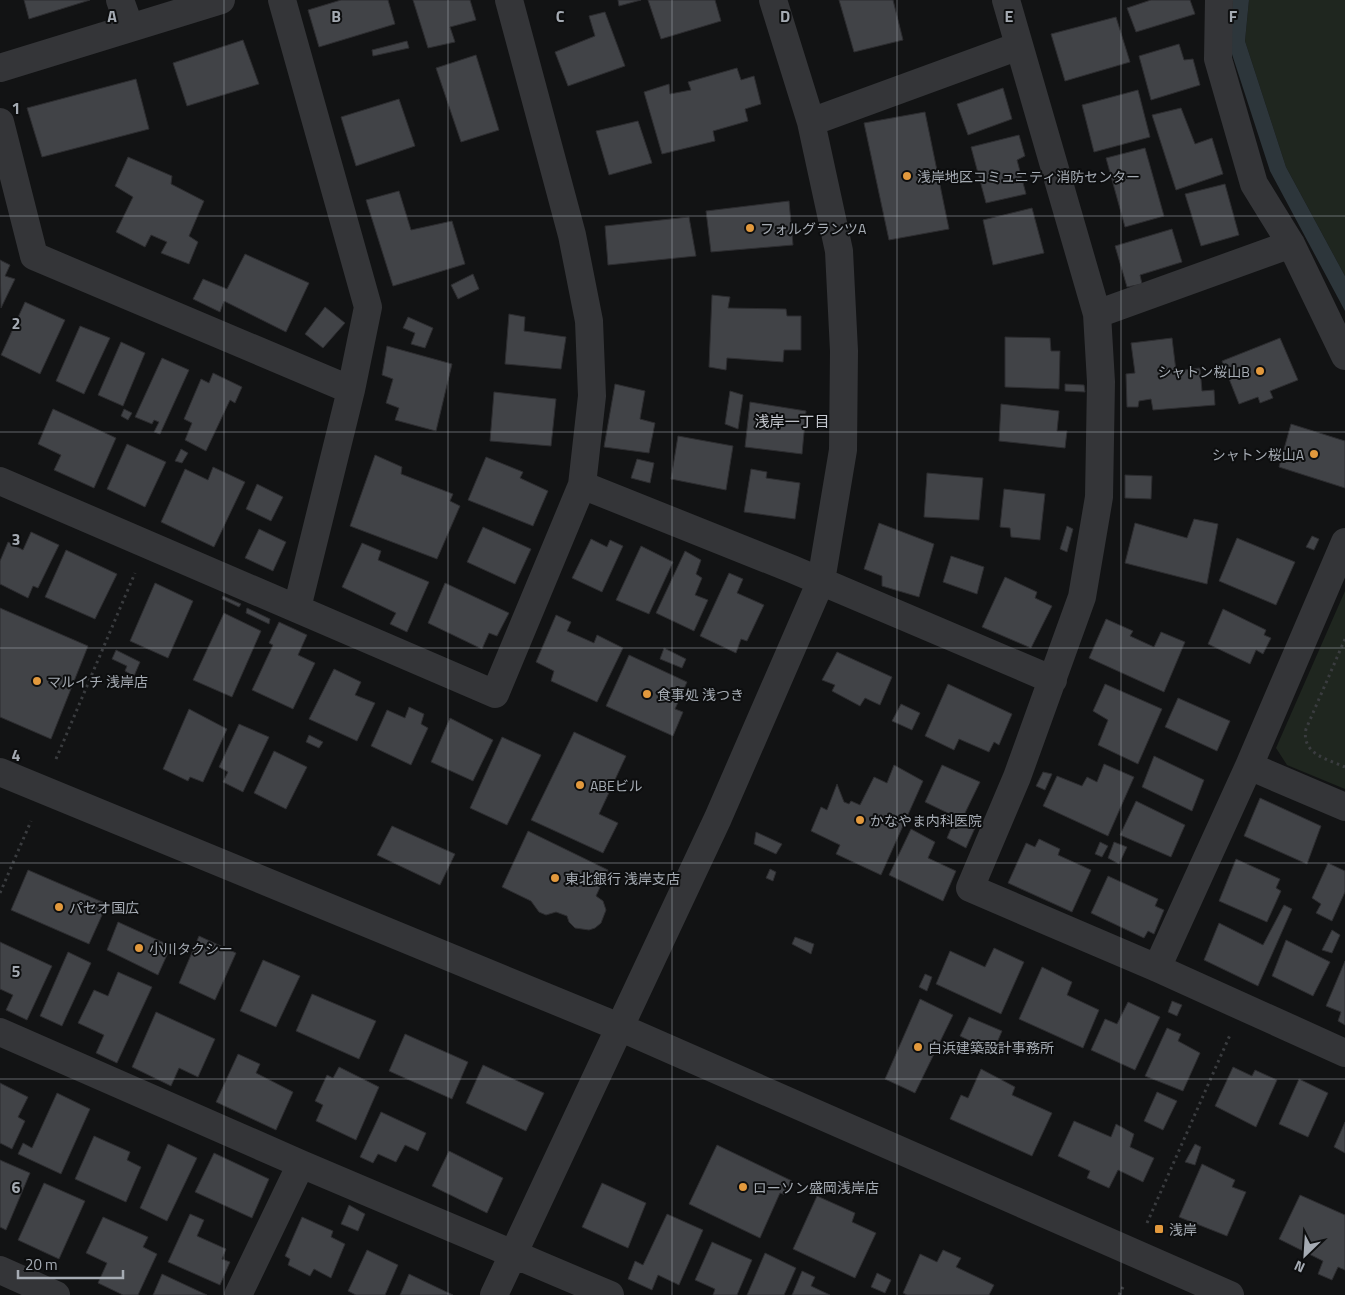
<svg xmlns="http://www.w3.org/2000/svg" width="1345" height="1295" font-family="'Titillium Web','Noto Sans JP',sans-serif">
  <rect width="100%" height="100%" fill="#121314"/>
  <path fill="#1f261f" d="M1249,0H1345V276L1286,167L1245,41Z
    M1345,591V789L1287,765L1276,748Z"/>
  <path fill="#2d363b" d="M1233,0H1249L1245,41L1286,167L1345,276V311L1270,171L1229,45Z"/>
  <path fill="#414347" stroke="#2d2d30" d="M24,0H90L29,19Z
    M341,0H388L395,24L319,47L308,10Z
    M413,0H470L476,20L450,27L455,42L428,48Z
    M618,0H641L619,6Z
    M648,0H715L721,21L661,39Z
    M839,0H893L903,40L854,52Z
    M1151,0H1190L1195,14L1136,32L1127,8Z
    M605,12L625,66L568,86L555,52L595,36L589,16Z
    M1116,17L1130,62L1065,81L1051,34Z
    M243,40L259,84L187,106L173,63Z
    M407,41L409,48L373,56L372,50Z
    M1179,44L1184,60L1193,59L1200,85L1151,100L1139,56Z
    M476,55L499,130L461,142L436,68Z
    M737,68L741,80L754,76L761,104L745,109L748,121L713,131L715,141L662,154L644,92L669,84L670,94L691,90L688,82Z
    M136,79L149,129L42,157L27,108Z
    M1003,88L1012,119L968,135L957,104Z
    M1138,90L1150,137L1094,152L1082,105Z
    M399,99L415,146L356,166L341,117Z
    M1181,108L1195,144L1212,138L1223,174L1176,190L1152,115Z
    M925,112L949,229L889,240L864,123Z
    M638,121L652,163L609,175L596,131Z
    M1019,135L1025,156L1017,160L1026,194L986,203L971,147Z
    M1145,148L1164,216L1125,227L1106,158Z
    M128,157L172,176L171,184L204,201L189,236L198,242L189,264L161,253L167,242L151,235L145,247L116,232L133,197L115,186Z
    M1225,184L1239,235L1201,246L1185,194Z
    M399,191L411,230L452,221L465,264L393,286L366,200Z
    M789,201L793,245L711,252L706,211Z
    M1032,208L1044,253L993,265L983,220Z
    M689,217L696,256L608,265L605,226Z
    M1172,229L1182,262L1140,275L1142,284L1127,287L1115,246Z
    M245,254L309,283L286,332L224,301L220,312L193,299L203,279L227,289Z
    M0,260L10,265L5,276L15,279L1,308Z
    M473,274L479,289L458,299L451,285Z
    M712,295L730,297L728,308L786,309L787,316H801V350H784L783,362L727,358L726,370L709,367Z
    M25,302L65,320L40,374L1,355Z
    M325,307L345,323L323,348L305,334Z
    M509,314L525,317L524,331L566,337L561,369L505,364Z
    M408,317L433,328L425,348L411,344L415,333L403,328Z
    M80,326L110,338L84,394L56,381Z
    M1005,337L1050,338L1051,351H1060L1059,389L1005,387Z
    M1172,338L1176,371L1200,368L1202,391L1214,390L1215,405L1153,410L1151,399L1139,401L1138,407H1127L1126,374L1135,373L1131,343Z
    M1280,338L1298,380L1270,391L1273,398L1260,403L1258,397L1239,404L1222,361Z
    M121,342L145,353L123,406L98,395Z
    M387,346L452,364L436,431L395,420L399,408L386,403L393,379L382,375Z
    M162,358L189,370L160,434L154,432L159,422L154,420L152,424L135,417Z
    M213,373L242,387L235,403L230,400L206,451L185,440L192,423L184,419L201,379L209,383Z
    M615,384L645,391L640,419L655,423L649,453L604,447Z
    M1065,384L1084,385L1085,392L1065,391Z
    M730,391L743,395L738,429L725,424Z
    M494,392L556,399L551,446L490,441Z
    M750,402L806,411L802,454L745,447Z
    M1001,404L1059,411L1057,431H1067L1065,448L999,441Z
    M53,409L116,438L94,488L54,470L61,455L38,444Z
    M124,409L132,413L128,420L121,416Z
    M1291,424L1345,441V488L1279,467Z
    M678,436L733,446L726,490L671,479Z
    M127,444L166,462L145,507L107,489Z
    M181,449L188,453L182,463L175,461Z
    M375,455L402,467L401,474L453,494L450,501L460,506L437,559L350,526Z
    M486,457L523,472L520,478L548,491L533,526L468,500Z
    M637,459L654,463L650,483L631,478Z
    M213,467L245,482L214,547L161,522L185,469L208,480Z
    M751,469L767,472L766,478L800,483L795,519L744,512Z
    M927,473L983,478L979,520L924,517Z
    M1125,475L1152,476L1151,499L1125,498Z
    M257,484L283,497L271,521L246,509Z
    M1004,489L1045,494L1040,540L1011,537L1010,528L1000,527Z
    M1194,519L1218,524L1207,584L1125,563L1135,523L1187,538Z
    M879,523L934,544L919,597L882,586V576L864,569Z
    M1067,526L1073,529L1067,552L1060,549Z
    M483,527L531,549L515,584L467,562Z
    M259,529L286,542L273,571L245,558Z
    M31,532L59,545L38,588L33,586L28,598L0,584V561L8,542L23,550Z
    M1312,536L1319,539L1314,550L1306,547Z
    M1237,538L1295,562L1276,605L1219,581Z
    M591,539L607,547L610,540L623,546L602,592L572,578Z
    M362,543L381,551L378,560L429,582L407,632L390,624L396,613L342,587Z
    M641,546L673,562L649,614L616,600Z
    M66,550L117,574L95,619L45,597Z
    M685,551L701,560L696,574L702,578L695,595L708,600L694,631L656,613Z
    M951,556L984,567L977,594L943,582Z
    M729,573L743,579L737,593L764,605L747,641L741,639L736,653L700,636Z
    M1005,577L1037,592L1035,598L1052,606L1031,648L982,627Z
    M155,583L193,601L168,658L130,641Z
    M445,583L509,613L497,636L489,633L482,649L428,623Z
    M223,596L241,604L239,607L222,599Z
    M0,608L88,646L51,739L0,717Z
    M247,608L270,619L269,624L246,613Z
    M1223,609L1266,630L1264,635L1271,638L1263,654L1256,650L1250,664L1208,644Z
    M224,613L261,631L232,697L193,680Z
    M556,615L571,622L567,631L594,643L597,635L623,648L597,702L551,681L554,671L536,662Z
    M1106,619L1133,631L1130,636L1154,647L1161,632L1185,642L1164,692L1089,658Z
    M279,622L307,635L298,655L315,663L293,709L252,690L273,645L269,643Z
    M664,648L686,659L682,668L660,659Z
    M116,650L140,662L134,676L125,671L127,666L112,659Z
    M837,652L892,677L880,705L865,698L860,706L832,691L835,685L822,680Z
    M629,655L687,682L675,709L683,712L673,736L606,706Z
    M334,669L361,682L355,695L375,703L357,741L309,719Z
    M948,684L1012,714L999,745L994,742L989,752L959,739L954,750L925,736Z
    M1105,684L1162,709L1138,764L1098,745L1108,720L1093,711Z
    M1178,698L1230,721L1217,751L1165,727Z
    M901,704L920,713L912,730L892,721Z
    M409,707L424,714L421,724L428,728L411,765L371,746L387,710L405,718Z
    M189,709L227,729L203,782L190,777L188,781L163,769Z
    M450,718L493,740L473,781L431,762Z
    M239,724L269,737L243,792L223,782L228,772L219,767Z
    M574,732L626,756L599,814L618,823L603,853L531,820Z
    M309,735L323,742L319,748L306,742Z
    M502,737L541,755L507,825L470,808Z
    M274,751L307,767L286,809L254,793Z
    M1154,756L1204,780L1192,811L1142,787Z
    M1104,764L1134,777L1108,836L1043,806L1057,776L1082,786L1087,777L1097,782Z
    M894,765L923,781L881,875L836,854L840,845L811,831L821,807L827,810L837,784L844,802L849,804L851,801L860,805L874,777L887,783Z
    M942,765L980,782L965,813L979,819L966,848L947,838L956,817L925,802Z
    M1043,772L1052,774L1045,790L1036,786Z
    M1260,798L1321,826L1307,864L1244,836Z
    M1136,801L1185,825L1171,857L1120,835Z
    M392,826L455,854L440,885L377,855Z
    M911,829L935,842L928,858L956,871L943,901L889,875Z
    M528,831L608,870L596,896L603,901L606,910L601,923L595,928L589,930L575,928L569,922L567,916L556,912L546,915L539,912L531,901L502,887Z
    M756,832L782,844L776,854L754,844Z
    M1039,839L1060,849L1058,855L1091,870L1072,912L1008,883L1026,843L1035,847Z
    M1100,842L1108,846L1102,857L1095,854Z
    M1114,842L1127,847L1119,864L1108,858Z
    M1236,859L1280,879L1276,888L1281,891L1267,922L1219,901Z
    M1328,863L1345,871V892L1332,921L1316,913L1321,904L1312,898Z
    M770,869L776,872L773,881L766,878Z
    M28,870L107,904L89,944L11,910Z
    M1108,876L1158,899L1155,906L1164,910L1154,934L1148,931L1144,938L1091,913Z
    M1284,905L1292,909L1258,986L1204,960L1219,923L1263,945Z
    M118,922L171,946L158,975L107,950Z
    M1332,930L1340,935L1332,953L1322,950Z
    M199,936L236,953L215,1000L179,983Z
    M795,937L814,944L811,954L792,944Z
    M1286,940L1330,962L1313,996L1272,976Z
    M0,942L52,966L27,1020L6,1010L13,995L0,989Z
    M994,948L1024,962L1001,1014L936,984L950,951L985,967Z
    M68,952L91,963L62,1026L40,1016Z
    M263,960L300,976L276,1027L240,1011Z
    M1345,961V1025L1338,1021L1341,1012L1326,1006Z
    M1042,967L1072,982L1067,995L1099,1010L1083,1048L1019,1019Z
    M118,972L152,987L117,1063L96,1053L104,1035L78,1023L94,990L108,996Z
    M925,974L932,977L927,991L919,987Z
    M312,994L376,1021L359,1059L296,1031Z
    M920,999L953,1015L915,1093L885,1079Z
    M1172,1001L1182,1005L1177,1016L1168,1012Z
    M1128,1002L1160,1017L1135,1070L1091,1050L1105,1019L1117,1024Z
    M156,1012L215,1039L198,1077L179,1068L171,1086L132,1067Z
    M969,1017L1002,1031L993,1052L960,1036Z
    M1167,1028L1181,1034L1178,1041L1200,1053L1183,1091L1145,1076Z
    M405,1034L468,1062L452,1099L389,1071Z
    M238,1054L260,1064L256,1073L293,1092L276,1130L216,1102Z
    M483,1065L544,1093L526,1131L466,1103Z
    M339,1067L379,1087L356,1140L316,1121L323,1105L315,1101L327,1075L333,1078Z
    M1233,1067L1252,1076L1255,1070L1277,1080L1256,1127L1215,1106Z
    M981,1069L1015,1087L1012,1095L1052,1113L1032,1156L950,1119L961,1095L968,1098Z
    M1299,1079L1328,1093L1308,1137L1279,1124Z
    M0,1083L28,1097L18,1117L25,1121L12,1149L0,1143Z
    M1157,1092L1177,1101L1163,1130L1144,1121Z
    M57,1093L90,1109L61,1174L18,1154L23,1143L32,1148Z
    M381,1112L426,1133L418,1151L405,1145L396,1162L378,1154L373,1163L360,1157Z
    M1074,1121L1111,1137L1116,1124L1134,1134L1130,1147L1154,1158L1143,1182L1118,1170L1109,1188L1087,1178L1090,1171L1058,1156Z
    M1345,1122V1153L1334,1147Z
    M94,1136L130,1152L127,1160L141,1167L126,1202L75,1179Z
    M168,1144L197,1158L167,1221L140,1208Z
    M1195,1144L1201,1147L1195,1165L1185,1162Z
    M717,1145L792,1181L786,1195L780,1193L760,1238L689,1204Z
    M449,1151L503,1178L487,1213L432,1186Z
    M214,1153L269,1179L252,1218L195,1192Z
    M0,1160L30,1173L6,1230L0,1227Z
    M1202,1164L1235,1180L1232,1187L1246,1192L1227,1236L1179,1217Z
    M44,1183L85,1201L59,1259L18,1240Z
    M602,1183L646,1203L628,1248L582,1227Z
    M1300,1195L1345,1215V1270L1338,1267L1332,1280L1318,1274L1323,1261L1279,1239Z
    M817,1196L855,1213L852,1222L876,1233L855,1278L793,1249Z
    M349,1205L365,1214L358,1231L341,1224Z
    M190,1214L204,1220L197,1236L226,1249L222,1259L230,1262L220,1285L168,1262Z
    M667,1214L703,1230L679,1285L658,1275L652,1290L628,1279L635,1261L643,1265Z
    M103,1217L148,1237L143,1247L157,1254L138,1295H123L98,1283L107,1263L86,1253Z
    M302,1217L333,1231L331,1237L345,1244L331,1278L314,1269L310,1276L288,1265L290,1259L285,1256Z
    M712,1242L752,1260L737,1295H713L715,1289L695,1280Z
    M367,1250L398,1265L385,1295H356L348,1291Z
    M943,1250L961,1258L956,1267L994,1285L989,1295H907L903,1293L920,1254L937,1262Z
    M765,1253L796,1268L784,1295H747Z
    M802,1271L815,1277L811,1286L830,1295H792Z
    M877,1273L891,1280L885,1293L871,1287Z
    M162,1274L207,1295H153Z
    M409,1274L453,1295H400Z"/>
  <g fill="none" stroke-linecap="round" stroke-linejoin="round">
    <path stroke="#3a3c3f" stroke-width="3" stroke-dasharray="2.5 4" stroke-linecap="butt" d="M1345,639L1306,729C1301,754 1327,759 1345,767
      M56,759L135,573
      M0,893L31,821
      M1147,1223L1230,1035
      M1119,1295L1123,1287"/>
    <path stroke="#343538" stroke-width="28" d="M120,0L130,28
      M282,0L368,307L351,390L297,608
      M1006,0L1097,314L1101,382L1099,497L1082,597L1017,777L970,888L1157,968L1345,1053
      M1219,0L1218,59L1254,184L1291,244L1345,356
      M0,68L221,0
      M0,122L34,256L351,390
      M811,122L1019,46
      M1097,314L1291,244
      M0,481L495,694L582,485L592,396L589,321L572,235L509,0
      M582,485L792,569L1053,680
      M1249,766L1345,807
      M0,772L619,1027L1230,1295
      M1157,968L1249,766L1345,542
      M0,1032L301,1164L610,1295
      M0,1270L56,1295
      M238,1295L301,1164
      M494,1295L718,818L821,581L843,450L844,351L839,251L811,122L773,0"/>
  </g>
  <path fill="none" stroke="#a5abb3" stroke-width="1" stroke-opacity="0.55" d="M224,0V1295M448,0V1295M672,0V1295M897,0V1295M1121,0V1295M0,216H1345M0,432H1345M0,648H1345M0,863H1345M0,1079H1345"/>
  <g fill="#e2993d" stroke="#0d0e0f" stroke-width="2">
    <circle cx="907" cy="176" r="5"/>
    <circle cx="750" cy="228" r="5"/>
    <circle cx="1260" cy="371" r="5"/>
    <circle cx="1314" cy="454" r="5"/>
    <circle cx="37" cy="681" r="5"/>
    <circle cx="647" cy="694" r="5"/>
    <circle cx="580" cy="785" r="5"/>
    <circle cx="860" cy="820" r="5"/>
    <circle cx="555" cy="878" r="5"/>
    <circle cx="59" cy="907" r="5"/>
    <circle cx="139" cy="948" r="5"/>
    <circle cx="918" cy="1047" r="5"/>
    <circle cx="743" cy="1187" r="5"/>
    <rect x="1154" y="1224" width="10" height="10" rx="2.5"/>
  </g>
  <g text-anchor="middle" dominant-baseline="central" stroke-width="4" stroke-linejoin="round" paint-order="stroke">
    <g font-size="14" fill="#a5abb3" stroke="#0d0e0f" text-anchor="start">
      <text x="917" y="176">浅岸地区コミュニティ消防センター</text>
      <text x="760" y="228">フォルグランツA</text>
      <text x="1250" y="371" text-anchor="end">シャトン桜山B</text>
      <text x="1304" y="454" text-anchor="end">シャトン桜山A</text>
      <text x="47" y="681">マルイチ 浅岸店</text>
      <text x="657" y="694">食事処 浅つき</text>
      <text x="590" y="785">ABEビル</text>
      <text x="870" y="820">かなやま内科医院</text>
      <text x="565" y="878">東北銀行 浅岸支店</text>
      <text x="69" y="907">パセオ国広</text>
      <text x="149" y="948">小川タクシー</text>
      <text x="928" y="1047">白浜建築設計事務所</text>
      <text x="753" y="1187">ローソン盛岡浅岸店</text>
      <text x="1169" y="1229">浅岸</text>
    </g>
    <g font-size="15" fill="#c6c9d0" stroke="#0d0e0f">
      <text x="792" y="421">浅岸一丁目</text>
    </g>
  </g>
  <g font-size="16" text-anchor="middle" font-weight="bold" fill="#a5abb3" stroke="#0d0e0f" stroke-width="4" stroke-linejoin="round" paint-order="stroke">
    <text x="112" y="22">A</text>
    <text x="336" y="22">B</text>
    <text x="560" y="22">C</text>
    <text x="785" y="22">D</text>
    <text x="1009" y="22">E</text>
    <text x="1233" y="22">F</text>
    <text x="16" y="114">1</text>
    <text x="16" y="329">2</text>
    <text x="16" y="545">3</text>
    <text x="16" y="761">4</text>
    <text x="16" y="977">5</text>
    <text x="16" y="1193">6</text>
  </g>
  <g transform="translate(1305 1255) rotate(205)" stroke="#0d0e0f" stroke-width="4" paint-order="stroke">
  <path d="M0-4L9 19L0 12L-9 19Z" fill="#a5abb3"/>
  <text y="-8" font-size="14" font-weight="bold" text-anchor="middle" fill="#a5abb3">N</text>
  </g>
  <path d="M18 1270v8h105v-8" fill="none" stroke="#a5abb3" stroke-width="2.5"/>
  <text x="25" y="1270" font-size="15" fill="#a5abb3" stroke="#0d0e0f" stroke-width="4" paint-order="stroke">20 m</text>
</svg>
